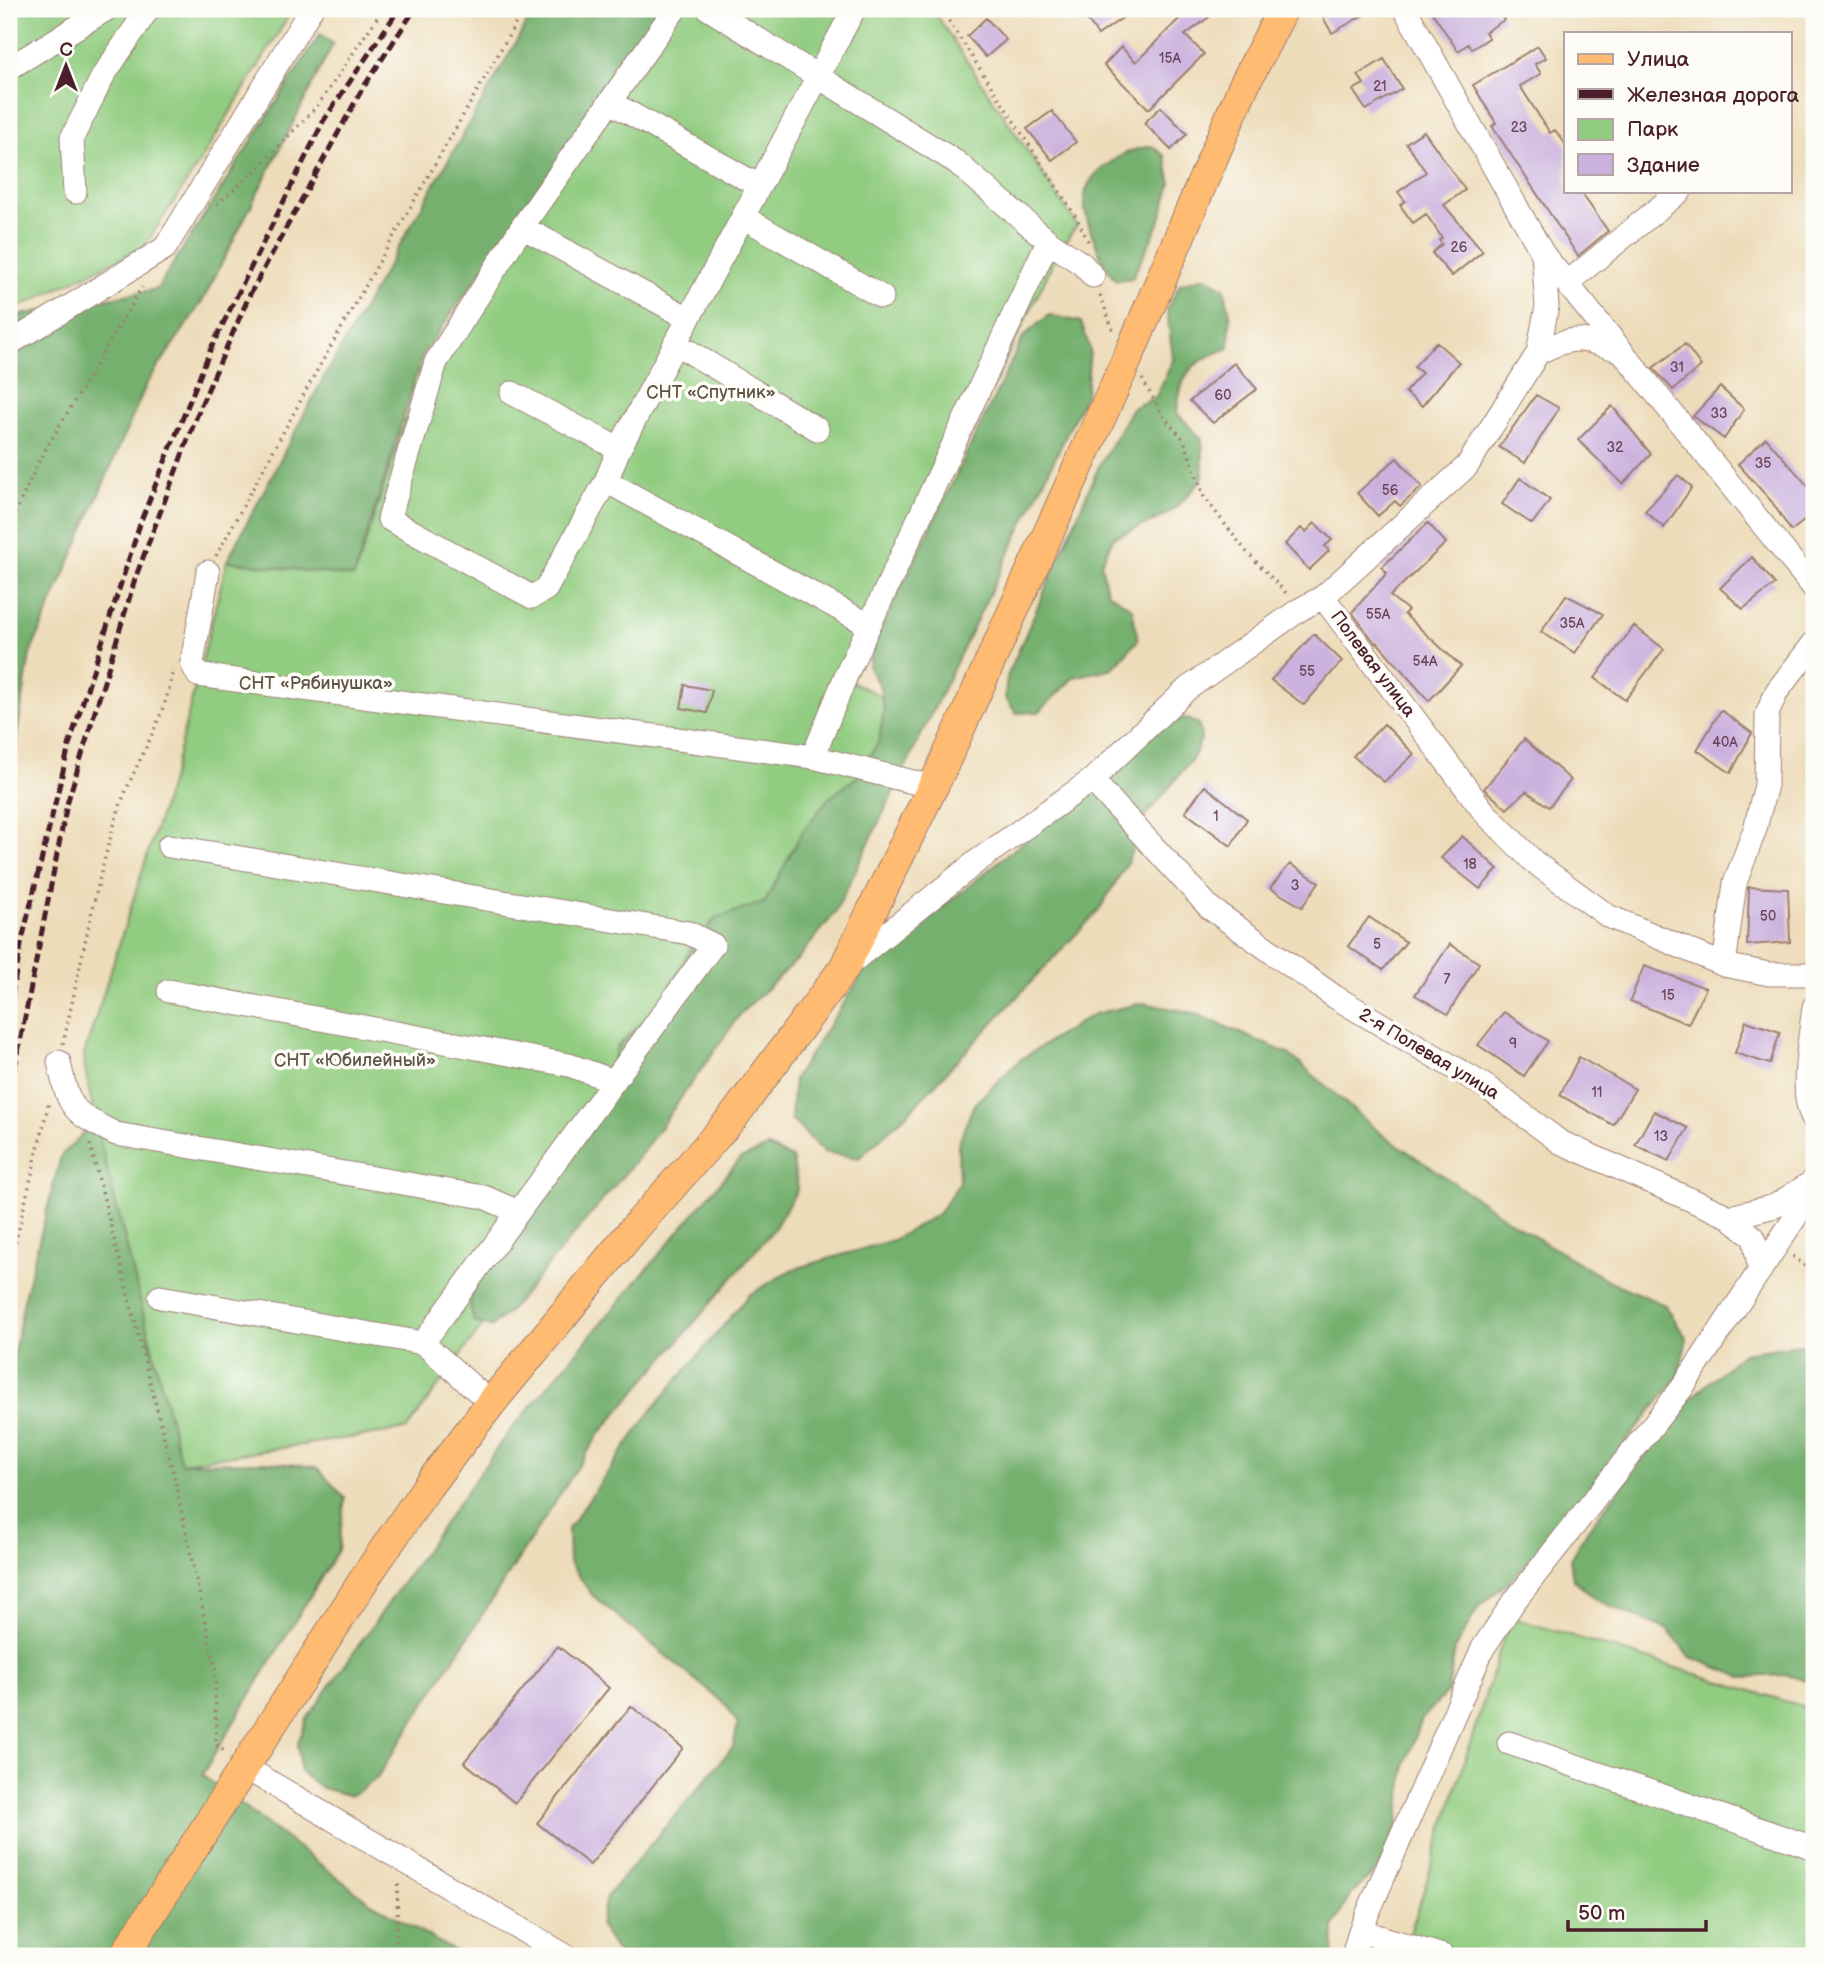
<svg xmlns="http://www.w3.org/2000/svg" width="1823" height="1965" font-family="'Balsamiq Sans',sans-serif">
  <rect width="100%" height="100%" fill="#fdfcf7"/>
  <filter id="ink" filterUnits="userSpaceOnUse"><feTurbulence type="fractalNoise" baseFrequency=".0143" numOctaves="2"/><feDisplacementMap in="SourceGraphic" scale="14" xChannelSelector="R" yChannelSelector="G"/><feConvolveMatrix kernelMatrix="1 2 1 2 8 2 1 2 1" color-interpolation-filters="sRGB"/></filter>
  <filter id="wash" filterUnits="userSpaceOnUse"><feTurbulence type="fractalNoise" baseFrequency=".00686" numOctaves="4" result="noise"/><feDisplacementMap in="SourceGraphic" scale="28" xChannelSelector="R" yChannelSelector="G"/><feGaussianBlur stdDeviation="1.57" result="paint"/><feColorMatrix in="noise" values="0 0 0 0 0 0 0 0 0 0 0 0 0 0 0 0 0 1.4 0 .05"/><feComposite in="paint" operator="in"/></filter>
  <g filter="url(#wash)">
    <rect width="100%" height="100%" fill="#eddcb9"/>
    <path fill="#91cc80" stroke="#6e7656" stroke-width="2" d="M9,9H293L198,165L144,247L9,312Z
      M675,9H932L1077,225L1060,249L850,681L905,708L820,861L407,1429L181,1463L95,1121L83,1058L173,774L227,561L354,577L427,356Z
      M1510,1617L1814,1710V1956H1403Z"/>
    <path fill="#74b06e" stroke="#5f684c" stroke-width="2" d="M535,9H666L423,354L354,577L227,561L318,388Z
      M320,34L333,44L203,300L146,385L30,654L9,784V317L157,289Z
      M1152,146L1165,156L1171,184L1158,226L1132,278L1116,280C1106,269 1101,257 1095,242C1082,210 1076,186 1107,165C1123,153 1133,149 1152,146Z
      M1205,277L1224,288L1230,313L1229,348C1191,362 1180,372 1177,413L1202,440L1203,477C1174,516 1159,520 1114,537L1101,563L1107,592L1132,608L1138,640L1113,668L1074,677L1039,712L1016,713L1005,697L1007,677L1100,464L1132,408L1156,397L1173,360L1167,309L1180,284Z
      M1049,315L1081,322L1090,349L1086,394L835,913L797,960L741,1013L642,1153L509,1312L491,1327L474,1322L470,1305L474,1286L593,1127L617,1047L662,1003L693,944L716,918L765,902L802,832L829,798L857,777L879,741L884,710L880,687L869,668L871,649L1024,336Z
      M1185,718L1199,724L1201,739L1193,758L1146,816L1126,865L1099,910L906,1115L859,1158L824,1152L791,1119L794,1079L864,972L1168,723Z
      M1143,1003L1194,1013L1289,1054L1379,1132L1522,1229L1611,1282L1665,1305L1687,1339L1678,1377L1547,1541L1514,1577L1478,1608L1455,1648L1448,1691L1422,1719L1405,1765L1398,1823L1380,1868L1351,1894L1334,1925L1333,1956H623L617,1952L600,1926L606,1897L733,1747L738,1724L726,1705L592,1595L569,1562L568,1529L651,1411L749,1295L791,1270L893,1240L938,1214L959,1183L958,1144L974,1104L1021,1059L1094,1014Z
      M95,1121L181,1463L267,1462L316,1467L345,1498L338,1550L202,1775L370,1902L463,1956H9V1383L25,1294L61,1156Z
      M768,1147L792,1158L798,1188L774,1229L599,1434L376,1779L351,1796L322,1788L300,1772L298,1743L307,1719L504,1438L740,1159Z
      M1807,1344L1814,1347V1683L1787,1675L1742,1677L1690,1657L1668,1630L1596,1600L1573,1579L1570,1559L1588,1529L1689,1400L1743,1353Z"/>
    <g id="blocks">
      <path fill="#cab1de" d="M1079,9H1135L1098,35Z
        M1189,9H1220L1185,35L1204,54L1149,109L1104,65L1121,47L1136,62Z
        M1318,9H1374L1332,33Z
        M1430,9H1496L1504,20L1485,32L1489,38L1472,49L1468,44L1458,51Z
        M986,18L1006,40L986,57L967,36Z
        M1538,46L1546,58L1535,64L1541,74L1520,86L1550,133L1555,130L1566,145V191H1580L1608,231L1578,256L1492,126L1496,123L1473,85Z
        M1384,59L1402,89L1366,110L1353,90L1364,84L1358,75Z
        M1161,107L1187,134L1171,150L1144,123Z
        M1052,111L1076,142L1052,160L1027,129Z
        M1424,131L1465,190L1444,205L1483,251L1452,276L1432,253L1442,244L1439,240L1442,238L1426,214L1413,223L1400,205L1405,201L1398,192L1426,172L1406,143Z
        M1436,342L1459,362L1422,406L1405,392L1422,373L1414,367Z
        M1685,344L1701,366L1673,390L1653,368Z
        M1234,363L1257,389L1213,423L1190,401Z
        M1720,387L1744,409L1724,439L1693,416Z
        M1536,395L1559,408L1525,463L1499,447Z
        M1612,406L1651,454L1623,484L1578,440Z
        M1766,438L1814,493V513L1791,531L1772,502L1738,464Z
        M1397,458L1422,487L1400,506L1395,501L1378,516L1357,493Z
        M1678,475L1692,487L1664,528L1645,511Z
        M1520,478L1550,500L1532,524L1502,504Z
        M1315,523L1332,540L1325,546L1329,551L1309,570L1285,544L1301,528L1306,532Z
        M1428,523L1446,543L1390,596L1408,610L1404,614L1461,666L1429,701L1377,642L1376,644L1352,612L1387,573L1382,567Z
        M1752,557L1775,584L1743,609L1720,588Z
        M1566,595L1603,614L1575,653L1541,632Z
        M1634,626L1664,649L1625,700L1595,678Z
        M1314,634L1342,661L1304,705L1271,680Z
        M685,685L712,690L707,713L681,708Z
        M1721,710L1752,733L1731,773L1697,750Z
        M1384,724L1414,754L1384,782L1353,756Z
        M1524,739L1571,780L1549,807L1526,791L1507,809L1484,789Z
        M1205,786L1247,819L1231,846L1185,812Z
        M1462,836L1498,869L1480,889L1441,858Z
        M1290,864L1319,882L1302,907L1270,888Z
        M1749,887L1788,889L1790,942L1747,945Z
        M1369,917L1406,942L1383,970L1348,946Z
        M1450,944L1479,963L1448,1014L1415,995Z
        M1644,966L1706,988L1688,1024L1630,1001Z
        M1504,1012L1548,1041L1524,1076L1478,1045Z
        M1746,1021L1780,1032L1770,1064L1735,1053Z
        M1579,1057L1635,1089L1613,1125L1560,1095Z
        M1654,1111L1688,1128L1669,1161L1635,1145Z
        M558,1646L609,1688L515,1803L464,1762Z
        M631,1706L683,1748L590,1865L537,1823Z"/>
    </g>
  </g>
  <g filter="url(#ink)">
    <use href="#blocks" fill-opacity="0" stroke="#9c7e72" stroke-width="2"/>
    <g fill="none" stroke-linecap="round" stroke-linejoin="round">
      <defs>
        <path id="minor" d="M675,9L522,227L436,362L389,519L532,597L546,589L606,481L619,449L854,9
          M709,9L956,162L1048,241L1082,264L1093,276
          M1405,9L1543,254L1814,588
          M9,68L107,9
          M610,102L759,186
          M75,192L72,138L103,76L148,9
          M743,217L882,297
          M522,227L688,318
          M1567,283L1680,191
          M9,340L12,342L165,248L311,9
          M675,343L817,429
          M1538,353C1572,334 1585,338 1621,351
          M512,393L619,449
          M606,481L869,625
          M208,572L192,663L198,675L813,757L933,787
          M1323,597L1467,466L1538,353L1547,306L1543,254
          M813,757L847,673L1048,241
          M1092,780L1210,908L1335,997L1485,1086L1560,1142L1730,1217L1775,1206L1814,1181
          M169,846L689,933L713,945L423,1343
          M848,965L976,862L1092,780L1187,689L1299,610L1323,597L1485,813L1534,862L1608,916L1724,965L1769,974H1814
          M1724,965L1735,883L1755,829L1766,785L1767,714L1777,691L1814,643
          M169,991L569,1065L614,1081
          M1814,1007C1811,1035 1798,1098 1814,1119
          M59,1062C69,1110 72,1112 116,1134L484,1197L518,1212
          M1730,1217L1754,1238L1760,1271
          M160,1297L423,1343L491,1403
          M1509,1743L1814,1848
          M244,1767L566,1956
          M1360,1931L1443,1956
          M1353,1956L1360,1931L1483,1648L1513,1603L1682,1388L1814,1189"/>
        <path id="major" d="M124,1956L367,1575L427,1487L491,1403L633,1230L734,1116L844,968L941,770L1129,355L1243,87L1283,9"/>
      </defs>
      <use href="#minor" stroke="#9c7e72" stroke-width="25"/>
      <use href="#major" stroke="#9c7e72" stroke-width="32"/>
      <path stroke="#9c7e72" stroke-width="3.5" stroke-dasharray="2 5" stroke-linecap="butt" d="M941,9L1076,217L1089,243
        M217,204L253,173L318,105L383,9
        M1100,295L1113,330
        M1142,379L1164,417L1184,440L1204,497L1245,550L1289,596
        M9,526L40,459L142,287
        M216,556L315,374L524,9
        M63,1044C81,965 95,885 119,809C135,762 166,719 173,669
        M90,1144L174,1476L215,1667L216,1745L227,1753
        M1793,1256L1814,1274
        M9,1270L49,1102
        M396,1956L398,1881"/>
      <use href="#minor" stroke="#fff" stroke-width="23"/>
      <use href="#major" stroke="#febb71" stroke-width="30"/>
      <path stroke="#4a1f2b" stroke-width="5" stroke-dasharray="10 5" stroke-linecap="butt" d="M9,1011L22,940L70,742L142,518L212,346L324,120L399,9
        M9,1098L67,804L136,576L201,405L250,294L361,91L415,9"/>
    </g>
  </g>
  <g text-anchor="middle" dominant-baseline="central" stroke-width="7" stroke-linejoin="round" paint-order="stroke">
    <g font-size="14" fill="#6a4458">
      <text x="1170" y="58">15А</text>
      <text x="1380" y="86">21</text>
      <text x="1519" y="127">23</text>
      <text x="1459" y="247">26</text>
      <text x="1677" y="367">31</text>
      <text x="1223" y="395">60</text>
      <text x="1719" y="413">33</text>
      <text x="1615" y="447">32</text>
      <text x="1763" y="463">35</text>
      <text x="1390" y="490">56</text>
      <text x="1378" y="614">55А</text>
      <text x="1572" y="623">35А</text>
      <text x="1425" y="661">54А</text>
      <text x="1307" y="671">55</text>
      <text x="1725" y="742">40А</text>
      <text x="1216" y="816">1</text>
      <text x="1470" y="864">18</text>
      <text x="1295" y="885">3</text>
      <text x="1768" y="916">50</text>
      <text x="1377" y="944">5</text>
      <text x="1447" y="979">7</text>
      <text x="1668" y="995">15</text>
      <text x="1513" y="1043">9</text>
      <text x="1597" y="1092">11</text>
      <text x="1661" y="1136">13</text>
    </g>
    <g font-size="18" fill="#5f5344" stroke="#fdfcf7">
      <text x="711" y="392">СНТ «Спутник»</text>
      <text x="316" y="683">СНТ «Рябинушка»</text>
      <text x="355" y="1060">СНТ «Юбилейный»</text>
    </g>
    <g font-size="18" fill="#4a1f2b" stroke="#fdfcf7">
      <text transform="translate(1373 664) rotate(53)">Полевая улица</text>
      <text transform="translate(1429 1054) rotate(31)">2-я Полевая улица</text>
    </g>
  </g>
  <rect width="1823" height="1965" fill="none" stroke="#fdfcf7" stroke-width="35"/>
  <rect x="1564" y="32" width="228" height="161" fill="#fdfcf7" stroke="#b5a4a5" stroke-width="2"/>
  <rect x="1578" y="54" width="35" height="10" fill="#febb71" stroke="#b5a4a5" stroke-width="2"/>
  <text x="1627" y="66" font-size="21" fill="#4a1f2b">Улица</text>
  <rect x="1578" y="89" width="35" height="10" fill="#4a1f2b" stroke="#b5a4a5" stroke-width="2"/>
  <text x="1627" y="102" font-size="21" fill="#4a1f2b">Железная дорога</text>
  <rect x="1578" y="119" width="35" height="21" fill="#91cc80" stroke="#b5a4a5" stroke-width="2"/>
  <text x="1627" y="136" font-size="21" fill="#4a1f2b">Парк</text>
  <rect x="1578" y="154" width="35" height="21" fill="#cab1de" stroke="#b5a4a5" stroke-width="2"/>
  <text x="1627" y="172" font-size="21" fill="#4a1f2b">Здание</text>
  <g transform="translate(66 66)" stroke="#fdfcf7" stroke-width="5" paint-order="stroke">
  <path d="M0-5L12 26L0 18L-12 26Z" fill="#4a1f2b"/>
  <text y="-10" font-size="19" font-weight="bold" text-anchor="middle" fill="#4a1f2b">С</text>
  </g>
  <path d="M1568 1920v10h138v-10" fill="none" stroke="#4a1f2b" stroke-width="3.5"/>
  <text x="1578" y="1920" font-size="21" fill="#4a1f2b" stroke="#fdfcf7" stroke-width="5" paint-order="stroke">50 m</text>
</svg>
